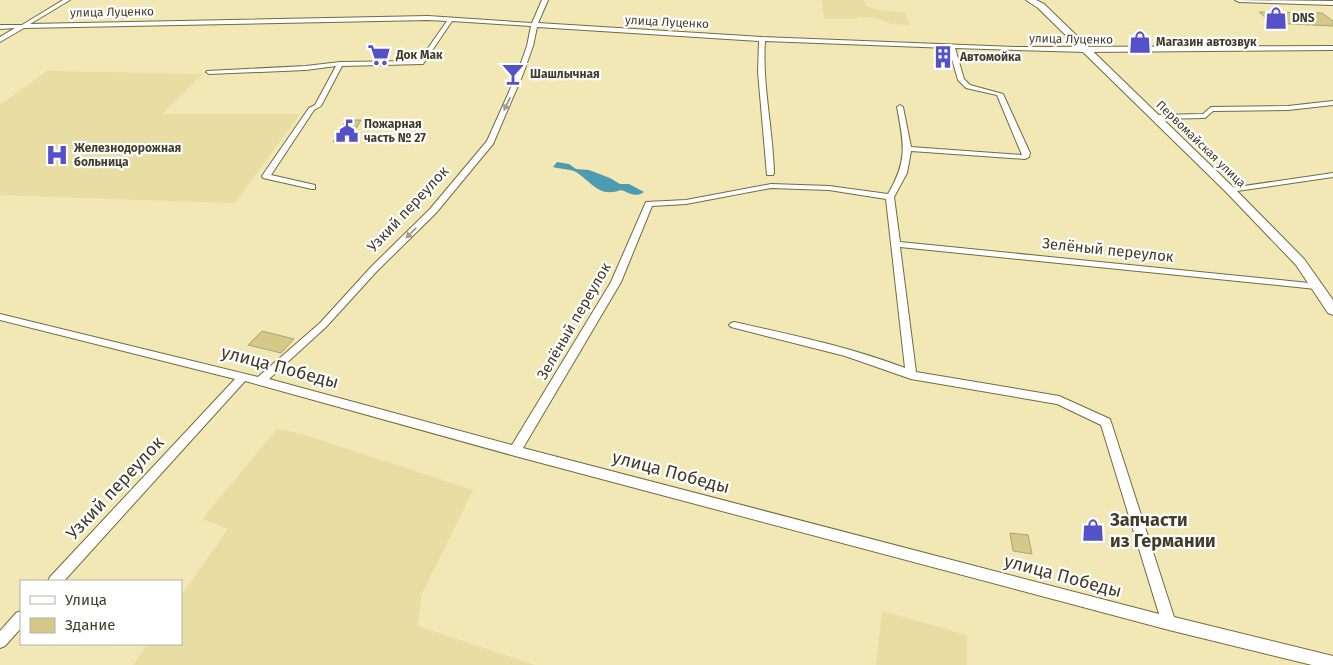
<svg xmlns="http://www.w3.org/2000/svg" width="1333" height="665" font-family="'Fira Sans',sans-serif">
  <rect width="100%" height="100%" fill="#f1e8b5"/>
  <path fill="#e8dda3" d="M822,0H864L866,6L883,11L905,12L910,25L892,24L874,17H858L857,19H824Z
    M47,71L203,74L162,114H300L235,203L0,195V105Z
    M277,429L302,434L473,490L421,596L418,626L535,665H133L148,644H181V596L228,529L202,519Z
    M882,611L967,635V665H876Z"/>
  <path fill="#4d9bb1" d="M557,162L569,164L576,169L589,170L610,178L620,184H629L644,192C635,198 630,193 621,190C599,198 593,183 576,172C571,169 560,169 553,167Z"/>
  <path fill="#d4c989" stroke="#aca372" d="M1259,12L1322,13L1333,21V26L1272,23Z
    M346,120H361L348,142H333Z
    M262,331L294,339L281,353L248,345Z
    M1010,533L1028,535L1032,554L1013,551Z"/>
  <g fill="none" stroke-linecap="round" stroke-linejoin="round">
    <defs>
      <path id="minor" d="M63,0H70L30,24L428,16L532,23L542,0H548L538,23L762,37L1015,47L1333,46V50L1085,52L955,48L964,79L970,85L1003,94L1030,153L1029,157L1025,159L911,151L907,173L894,197L900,242L1319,284L1321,286L1319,288L1316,289L900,247L916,372L1059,396L1110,419L1174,617L1333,656V665H1312L1169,630L515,456L245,381L64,581H48L50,577L235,379L0,320V314L258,377L320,323L371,267L430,209L487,141L517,74L527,46L531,26L452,21L423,64L342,66L321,106L314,110L271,175L315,185V189H312L263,178L262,176L309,108L315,105L336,66L306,70L209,74L206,72L207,71L306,66L340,62L419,61L447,21L428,20L24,28L0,42V37L15,28L0,29V25H22ZM537,27L759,41L758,72L767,175H773L774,173C773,129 762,85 765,41L949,48L958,80L966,88L997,95L1022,155L911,147L903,107L900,105L897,107C904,144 908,160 888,194L829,186L771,184L686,200L646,202L611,282L512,445L269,379L326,327L377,271L436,213L493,144L523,74L533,46ZM771,188L829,190L886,199L905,368C850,347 792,335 734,322L731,323L729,325L731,327L845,356L911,379L1057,404L1101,425L1159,614L523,448L621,282L652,206L686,204Z
        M1333,101V105L1288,110L1213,111L1205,118L1155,119L1151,117L1155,115L1203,114L1211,107L1288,106Z
        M1333,173V177L1230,192L1226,190L1230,188Z
        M21,611V628L5,646L0,648V631L16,613Z"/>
      <path id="major" d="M1026,0H1036L1044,4L1234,188L1304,259L1333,300V315L1328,313L1296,265L1226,192L1038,8Z
        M1235,0L1333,1V5L1239,2Z"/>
    </defs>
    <use href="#minor" stroke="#746b3c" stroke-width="2"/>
    <use href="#major" stroke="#746b3c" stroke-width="2"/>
    <use href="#minor" fill="#fff" fill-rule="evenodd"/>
    <use href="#major" fill="#fff" fill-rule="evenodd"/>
  </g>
  <defs><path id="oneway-solid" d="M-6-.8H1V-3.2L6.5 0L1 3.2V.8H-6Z" transform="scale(1.25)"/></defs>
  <g fill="#a09e94">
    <use href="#oneway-solid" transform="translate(507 104) rotate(115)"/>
    <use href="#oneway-solid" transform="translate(411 233) rotate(135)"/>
  </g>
  <defs>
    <symbol id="shop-bare" viewBox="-9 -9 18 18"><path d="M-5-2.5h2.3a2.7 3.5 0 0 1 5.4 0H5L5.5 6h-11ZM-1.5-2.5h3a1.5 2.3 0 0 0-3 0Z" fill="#5552c9" stroke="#fff" stroke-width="2.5" paint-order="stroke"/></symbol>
    <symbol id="supermarket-bare" viewBox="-9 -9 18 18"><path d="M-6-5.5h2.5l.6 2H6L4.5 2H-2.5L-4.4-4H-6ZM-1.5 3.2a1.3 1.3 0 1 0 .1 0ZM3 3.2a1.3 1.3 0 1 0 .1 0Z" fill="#5552c9" stroke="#fff" stroke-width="2.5" paint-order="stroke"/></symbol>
    <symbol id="building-bare" viewBox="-9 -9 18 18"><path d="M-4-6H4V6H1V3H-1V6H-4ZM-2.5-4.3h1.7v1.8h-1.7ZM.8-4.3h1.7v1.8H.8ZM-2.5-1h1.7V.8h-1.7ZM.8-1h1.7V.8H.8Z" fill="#5552c9" stroke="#fff" stroke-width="2.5" paint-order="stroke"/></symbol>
    <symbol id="bar-bare" viewBox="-9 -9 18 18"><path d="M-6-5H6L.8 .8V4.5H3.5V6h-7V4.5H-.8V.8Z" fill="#5552c9" stroke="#fff" stroke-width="2.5" paint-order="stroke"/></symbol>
    <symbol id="civic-bare" viewBox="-9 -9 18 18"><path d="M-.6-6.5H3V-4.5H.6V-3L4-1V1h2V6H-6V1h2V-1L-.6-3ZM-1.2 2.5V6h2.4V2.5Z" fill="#5552c9" stroke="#fff" stroke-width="2.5" paint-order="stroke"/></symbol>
    <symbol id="hospital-bare" viewBox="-9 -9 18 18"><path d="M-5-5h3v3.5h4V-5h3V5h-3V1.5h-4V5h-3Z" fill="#5552c9" stroke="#fff" stroke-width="2.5" paint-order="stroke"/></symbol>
  </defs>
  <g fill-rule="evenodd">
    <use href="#shop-bare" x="1260" y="2" width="32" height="32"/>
    <use href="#shop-bare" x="1124" y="26" width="32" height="32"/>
    <use href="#supermarket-bare" x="363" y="39" width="32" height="32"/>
    <use href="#building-bare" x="927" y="41" width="32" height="32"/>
    <use href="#bar-bare" x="497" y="58" width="32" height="32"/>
    <use href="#civic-bare" x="331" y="115" width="32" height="32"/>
    <use href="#hospital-bare" x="41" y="139" width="32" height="32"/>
    <use href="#shop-bare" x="1077" y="514" width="32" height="32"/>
  </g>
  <g text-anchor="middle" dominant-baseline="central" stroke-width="4.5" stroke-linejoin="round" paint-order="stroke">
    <g font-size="12" fill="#413d29" stroke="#fff">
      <text transform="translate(112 12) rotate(-1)">улица Луценко</text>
      <text transform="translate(667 22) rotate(3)">улица Луценко</text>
      <text transform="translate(1071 39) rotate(1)">улица Луценко</text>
      <text transform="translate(1201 144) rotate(44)">Первомайская улица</text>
    </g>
    <g font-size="12" font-weight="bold" fill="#413d29" stroke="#fff" text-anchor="start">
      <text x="1292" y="18">DNS</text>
      <text x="1156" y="42">Магазин автозвук</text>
      <text x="396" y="55">Док Мак</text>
      <text x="960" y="57">Автомойка</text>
      <text x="530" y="74">Шашлычная</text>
      <text x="364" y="124">Пожарная<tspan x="364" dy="14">часть № 27</tspan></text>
      <text x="74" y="148">Железнодорожная<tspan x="74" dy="14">больница</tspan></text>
    </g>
    <g font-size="15" fill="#413d29" stroke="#fff">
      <text transform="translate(408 209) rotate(-47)">Узкий переулок</text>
      <text transform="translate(1108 250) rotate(6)">Зелёный переулок</text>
      <text transform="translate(574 321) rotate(-60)">Зелёный переулок</text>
    </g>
    <g font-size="18" fill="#413d29" stroke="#fff">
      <text transform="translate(280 367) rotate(15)">улица Победы</text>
      <text transform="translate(671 472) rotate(15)">улица Победы</text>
      <text transform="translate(115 488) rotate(-47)">Узкий переулок</text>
      <text transform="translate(1063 576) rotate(15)">улица Победы</text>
    </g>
    <g font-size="18" font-weight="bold" fill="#413d29" stroke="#fff" text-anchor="start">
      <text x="1110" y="520">Запчасти<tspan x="1110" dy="21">из Германии</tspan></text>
    </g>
  </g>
  <rect x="20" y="580" width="162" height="65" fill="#ffffff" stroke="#b3b1a9"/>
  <rect x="30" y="596" width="25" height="8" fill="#ffffff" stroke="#b3b1a9"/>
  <text x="65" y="605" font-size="15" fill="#413d29">Улица</text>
  <rect x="30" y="618" width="25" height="15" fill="#d4c989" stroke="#b3b1a9"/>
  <text x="65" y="630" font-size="15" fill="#413d29">Здание</text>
</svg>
